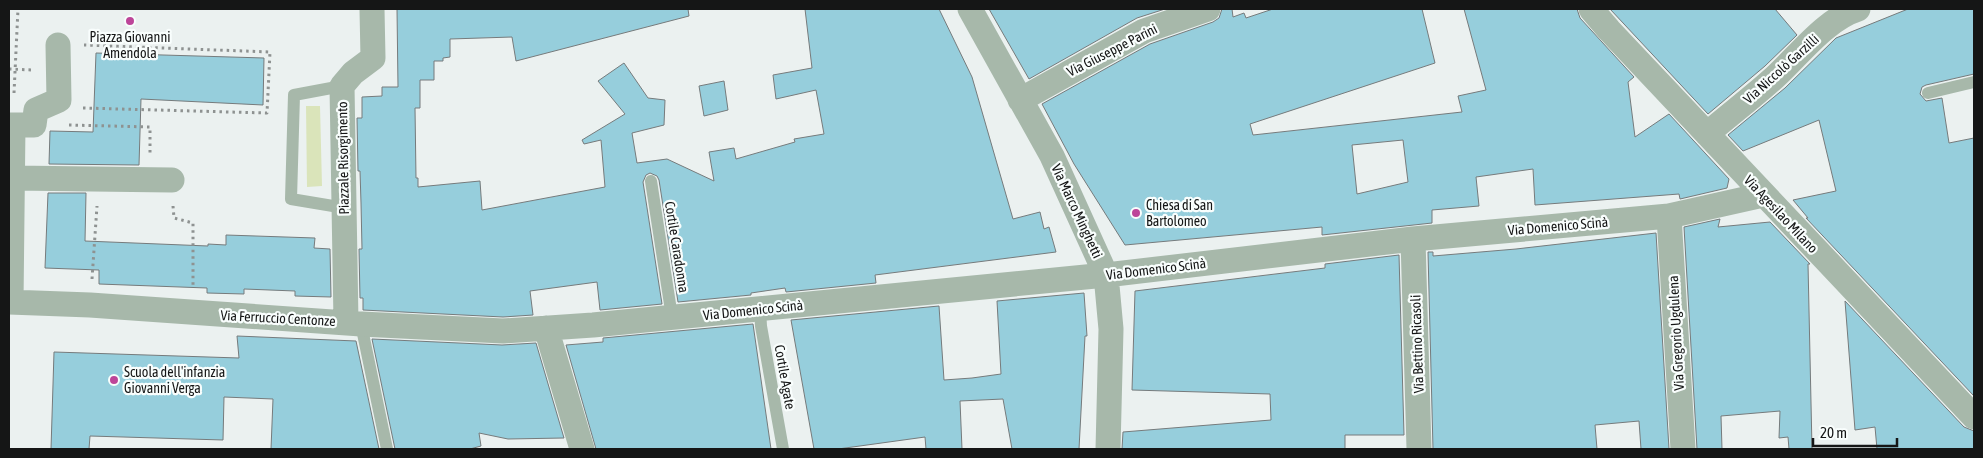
<svg xmlns="http://www.w3.org/2000/svg" width="1983" height="458" font-family="'Asap Condensed',sans-serif">
  <rect width="100%" height="100%" fill="#ebf1f0"/>
  <path fill="#dae4ba" d="M306,106H320L322,186L307,187Z"/>
  <path fill="#96cedc" stroke="#767b7c" fill-rule="evenodd" d="M397,9H688L689,16L516,61L512,37L450,39V57L443,58V61H434V80H420V108H415L416,178H418V187L480,181L482,210L605,187L601,140L584,144L582,140L625,114L598,81L624,63L648,98L665,100L664,125L632,133L637,163L667,159L714,181L709,152L734,148L736,159L795,142L794,139L824,134L816,90L776,99L773,75L812,68L805,9H939L972,77L1013,219L1040,212L1044,229L1049,227L1056,252L875,275L876,283L786,292L785,288L751,293V295L678,302L659,180L657,176L650,173L646,175L643,182L662,304L600,310L597,282L530,291L533,315L503,317L363,310V298H360L359,249H362L361,203L360,171H358L357,118H362V97L382,96V87H398Z
    M989,9H1165L1137,18L1029,79Z
    M1222,9H1232L1233,17L1244,13L1246,18L1273,9H1422L1435,63L1250,124L1253,135L1462,112L1458,96L1486,90L1464,9H1577L1580,18L1634,77L1628,82L1635,137L1669,114L1729,179L1727,188L1680,199L1679,194L1535,205L1533,169L1476,177L1479,206L1432,210V223L1322,235V227L1125,245L1074,164L1042,104L1150,44L1213,22L1219,18ZM1403,140L1408,182L1357,194L1352,145Z
    M1610,9H1775L1797,35L1765,66L1708,114Z
    M1908,9H1974V74L1926,85L1922,87L1920,94L1926,101L1942,98L1949,143L1974,138V396L1806,218H1808L1793,200L1836,191L1819,120L1743,151L1728,135L1785,88L1836,38Z
    M96,53L264,58L263,105L141,99L139,165L49,164L50,131L93,132Z
    M724,81L728,110L704,116L699,86Z
    M48,193H86L85,241L208,246V244L226,245V235L315,238L314,248L330,249L331,297L295,296V291L244,289V294L207,293V288L99,284V270L45,268Z
    M1720,219L1718,227L1770,222L1810,264H1808L1812,449H1789L1788,437L1779,438L1780,411L1721,416L1722,449H1697L1684,227Z
    M1656,233L1669,449H1641L1639,421L1595,425L1597,449H1433L1428,252H1433V256L1516,249Z
    M1399,255L1404,435H1345V449H1122L1123,432L1271,420L1270,394L1132,390L1135,291L1325,268V264Z
    M1084,293L1087,336H1085L1079,449H1012L1003,399L960,401L962,449H926L925,437L838,449H814L791,320L939,306L944,380L972,378L1001,374L997,301Z
    M1845,301L1964,427L1974,431V449H1877L1875,427L1855,430Z
    M753,324L771,449H596L566,345L603,342V338Z
    M237,336L356,341L379,449H271L273,399L224,397L223,440L90,436L89,449H51L54,352L239,358Z
    M372,339L502,345L536,343L564,438L508,439L479,433L481,446L470,449H395Z"/>
  <g fill="none" stroke-linecap="round" stroke-linejoin="round">
    <path stroke="#8e9291" stroke-width="3" stroke-dasharray="2.5 4" stroke-linecap="butt" d="M9,69L33,70
      M14,93L18,9
      M83,108L267,113L270,52L84,45
      M69,125L150,127V154
      M173,206L174,218L193,223V287
      M92,279L97,206"/>
    <path stroke="#a7b8aa" stroke-width="12" d="M342,86L294,95L291,199L345,208
      M1928,93L1974,82
      M651,181L672,317
      M760,309L761,326L783,449
      M361,324L387,449"/>
    <path stroke="#a7b8aa" stroke-width="25" d="M970,9L1052,156L1106,275L1111,329L1108,449
      M1591,9L1609,30L1974,417
      M1020,100L1144,31L1208,9
      M9,125H34L36,110L59,100L58,45
      M1707,134C1729,115 1753,97 1775,77C1799,55 1826,19 1858,9
      M13,178L172,180
      M1669,216L1683,449
      M1413,239L1419,449
      M9,302L90,305L361,324L503,331L593,325L1106,275L1413,239L1669,216L1763,195
      M11,302L13,125
      M346,322L342,86L353,73L373,58L372,9
      M546,328L582,449"/>
  </g>
  <g fill="#bd4599" stroke="#f9fefd" stroke-width="2">
    <circle cx="130" cy="21" r="5"/>
    <circle cx="1136" cy="213" r="5"/>
    <circle cx="114" cy="380" r="5"/>
  </g>
  <g text-anchor="middle" dominant-baseline="central" stroke-width="4.5" stroke-linejoin="round" paint-order="stroke">
    <g font-size="14" fill="#151616" stroke="#f9fefd" text-anchor="start">
      <text x="130" y="37" text-anchor="middle">Piazza Giovanni<tspan x="130" dy="16">Amendola</tspan></text>
      <text x="1146" y="205">Chiesa di San<tspan x="1146" dy="16">Bartolomeo</tspan></text>
      <text x="124" y="372">Scuola dell'infanzia<tspan x="124" dy="16">Giovanni Verga</tspan></text>
    </g>
    <g font-size="14" fill="#151616" stroke="#f9fefd">
      <text transform="translate(1112 50) rotate(-27)">Via Giuseppe Parini</text>
      <text transform="translate(1781 69) rotate(-42)">Via Niccolò Garzilli</text>
      <text transform="translate(343 158) rotate(-91)">Piazzale Risorgimento</text>
      <text transform="translate(1077 211) rotate(65)">Via Marco Minghetti</text>
      <text transform="translate(1781 214) rotate(47)">Via Agesilao Milano</text>
      <text transform="translate(1558 226) rotate(-5)">Via Domenico Scinà</text>
      <text transform="translate(677 247) rotate(81)">Cortile Caradonna</text>
      <text transform="translate(1156 269) rotate(-7)">Via Domenico Scinà</text>
      <text transform="translate(753 310) rotate(-6)">Via Domenico Scinà</text>
      <text transform="translate(278 318) rotate(3)">Via Ferruccio Centonze</text>
      <text transform="translate(1676 333) rotate(-93)">Via Gregorio Ugdulena</text>
      <text transform="translate(1417 344) rotate(-92)">Via Bettino Ricasoli</text>
      <text transform="translate(785 377) rotate(80)">Cortile Agate</text>
    </g>
  </g>
  <rect width="1983" height="458" fill="none" stroke="#151616" stroke-width="20"/>
  <path d="M1813 438v8h84v-8" fill="none" stroke="#151616" stroke-width="2.5"/>
  <text x="1820" y="438" font-size="15" fill="#151616" stroke="#f9fefd" stroke-width="4" paint-order="stroke">20 m</text>
</svg>
